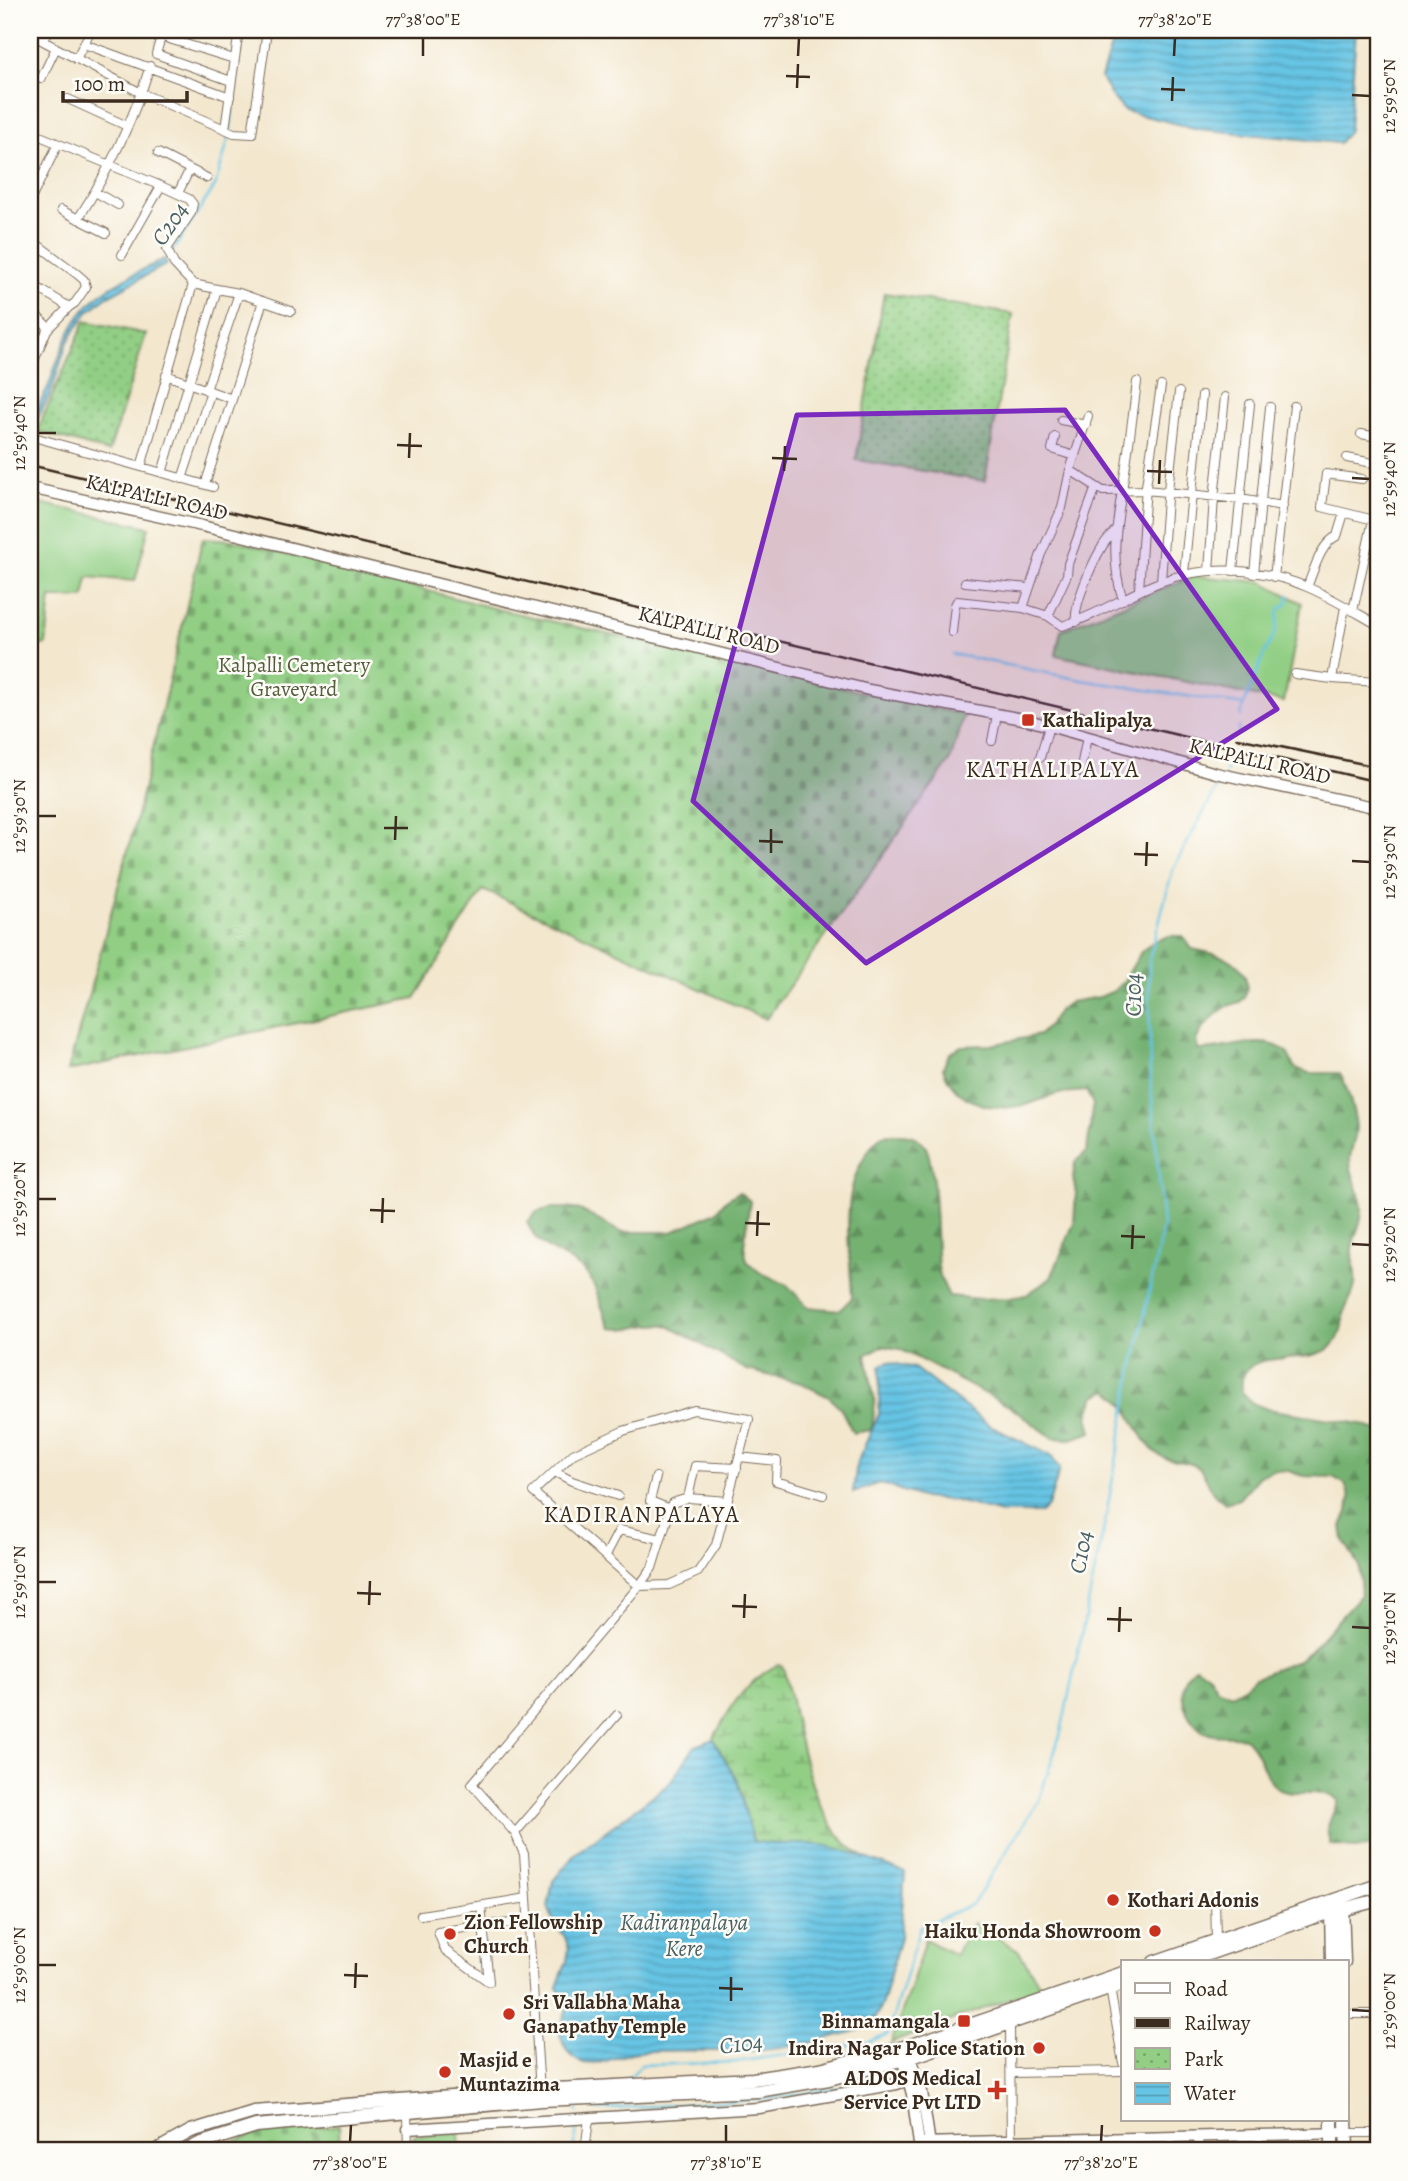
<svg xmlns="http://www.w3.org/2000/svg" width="1408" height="2181" font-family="Alegreya,serif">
  <defs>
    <pattern id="forest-firs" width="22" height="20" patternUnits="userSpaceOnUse" patternTransform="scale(1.75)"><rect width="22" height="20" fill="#75b272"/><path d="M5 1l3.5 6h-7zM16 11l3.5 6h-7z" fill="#61915d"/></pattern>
    <pattern id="wetland-marsh" width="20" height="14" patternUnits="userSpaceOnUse" patternTransform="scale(1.75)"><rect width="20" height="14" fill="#92cf85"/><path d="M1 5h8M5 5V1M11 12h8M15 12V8" fill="none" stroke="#78a86c"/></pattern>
    <pattern id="cemetery-stones" width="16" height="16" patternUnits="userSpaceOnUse" patternTransform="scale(1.75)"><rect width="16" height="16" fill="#92cf85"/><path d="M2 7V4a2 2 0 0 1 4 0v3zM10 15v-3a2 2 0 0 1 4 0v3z" fill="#78a86c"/></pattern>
    <pattern id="park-dots" width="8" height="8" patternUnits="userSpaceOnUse" patternTransform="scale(1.75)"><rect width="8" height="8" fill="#92cf85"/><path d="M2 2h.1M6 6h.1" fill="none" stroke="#78a86c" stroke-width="1.8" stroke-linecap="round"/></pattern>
    <pattern id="water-rules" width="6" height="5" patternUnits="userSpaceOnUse" patternTransform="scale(1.75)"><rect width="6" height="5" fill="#66c4e4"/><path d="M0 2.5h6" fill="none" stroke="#559fb8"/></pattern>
  </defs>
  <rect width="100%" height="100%" fill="#fdfcf7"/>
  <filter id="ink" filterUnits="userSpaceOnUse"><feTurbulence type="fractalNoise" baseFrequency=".0143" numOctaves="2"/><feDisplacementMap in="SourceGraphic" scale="14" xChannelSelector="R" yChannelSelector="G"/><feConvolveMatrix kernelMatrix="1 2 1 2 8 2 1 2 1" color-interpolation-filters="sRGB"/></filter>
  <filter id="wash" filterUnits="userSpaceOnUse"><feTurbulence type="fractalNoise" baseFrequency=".00686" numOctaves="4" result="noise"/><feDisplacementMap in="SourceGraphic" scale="28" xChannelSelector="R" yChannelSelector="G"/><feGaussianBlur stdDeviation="1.57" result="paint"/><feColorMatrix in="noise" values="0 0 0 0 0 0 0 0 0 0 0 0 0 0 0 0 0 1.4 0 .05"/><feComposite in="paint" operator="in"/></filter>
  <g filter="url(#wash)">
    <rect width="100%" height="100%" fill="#f3e7ce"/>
    <path fill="#92cf85" stroke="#667c52" stroke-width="2" d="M30,501L149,527L135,581L88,577L84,598H51L46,644L30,648Z
      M1194,576L1263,582L1302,603L1284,702L1056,655L1061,630Z
      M974,1923L1018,1950L1041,1987L891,2043L913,1980L925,1939L955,1955Z
      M459,2133L460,2151H414L413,2136Z"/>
    <path fill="url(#forest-firs)" stroke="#586e48" stroke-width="2" d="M1169,936H1183L1192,949C1210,953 1242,957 1246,980C1248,988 1247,995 1241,1001C1237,1004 1231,1004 1226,1007C1213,1015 1203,1027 1196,1040L1198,1050C1224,1051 1267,1032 1287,1053C1290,1057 1292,1064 1295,1068L1309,1073H1340C1346,1084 1356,1116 1356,1129C1356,1139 1350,1150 1350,1160C1350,1176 1361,1191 1362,1207C1363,1222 1355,1233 1352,1248C1351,1260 1357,1273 1355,1285C1354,1293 1348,1302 1345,1310C1342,1320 1343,1331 1337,1340C1318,1371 1256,1345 1243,1376C1241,1380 1242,1388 1242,1392L1252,1403L1267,1409L1361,1424L1378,1431V1845C1360,1849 1348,1849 1330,1844L1327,1829L1338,1800C1334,1798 1329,1794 1324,1794C1310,1791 1293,1796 1281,1790C1262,1781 1263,1754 1248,1741C1235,1729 1210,1745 1194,1723C1188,1716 1184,1708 1183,1699C1181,1682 1184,1677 1196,1666L1209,1675L1217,1688L1231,1694L1244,1687L1255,1677L1297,1661L1310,1651L1361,1595L1359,1566L1344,1541L1342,1526L1348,1512L1350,1498L1345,1484L1333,1477L1303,1476L1288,1471L1273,1470L1259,1476L1239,1499L1225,1503C1221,1499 1216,1496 1213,1492C1208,1485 1205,1474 1199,1468C1186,1458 1169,1465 1154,1451C1134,1431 1133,1407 1108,1390L1095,1396L1088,1416L1092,1432L1071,1439L1053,1438L1009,1406L900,1349L882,1346L866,1355L875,1402L872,1430L853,1433L840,1407L829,1397L801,1383L747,1370L667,1325C647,1322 630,1332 610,1328C601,1311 599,1287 585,1272C563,1250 543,1257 527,1222L537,1212L551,1208H566L580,1210L620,1232H672L716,1212L726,1200L739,1192L750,1201L744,1246L747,1261L759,1272L787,1285L808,1307L840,1310L852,1298C850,1242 835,1179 882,1135C896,1134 912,1131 923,1143C937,1157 935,1241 938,1266C939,1277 944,1286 949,1296L980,1299L1010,1298L1026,1295L1051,1278L1074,1223L1076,1193L1073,1178L1075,1163L1087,1151L1093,1104L1086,1091C1077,1092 1068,1092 1059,1094C1049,1096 1039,1101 1028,1104C994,1113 955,1104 943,1068L949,1054L961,1046L991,1045L1039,1035L1050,1024L1058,1011L1070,1002L1100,997L1114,991L1124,981L1141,952L1153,942Z"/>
    <path fill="url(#wetland-marsh)" stroke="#667c52" stroke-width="2" d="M777,1665L782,1666L784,1671C800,1730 806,1822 864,1857L821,1845H768L753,1841L737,1780L713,1739C731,1706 743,1684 777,1665Z"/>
    <path fill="url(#cemetery-stones)" stroke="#667c52" stroke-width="2" d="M203,538L234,540L493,608L964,715L950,761L766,1019L483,890L415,998L68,1071L134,828Z
      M339,2125L340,2151H204L259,2133Z"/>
    <path fill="url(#park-dots)" stroke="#667c52" stroke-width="2" d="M884,293L1013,314L985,481L856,460Z
      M85,321L146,334L109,452L37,431Z"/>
    <path fill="url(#water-rules)" stroke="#507781" stroke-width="2" d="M1119,30H1356L1349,130L1339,143L1198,129L1125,111L1111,96L1101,78L1112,43Z
      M164,259L167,264L106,297L88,312L73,333L66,346L51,392L33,427L30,429C32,414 43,399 49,385C61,351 72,315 102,293C120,279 144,270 164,259Z
      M888,1362L914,1368L990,1426L1050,1455L1060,1469L1048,1506L1041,1513H1001L953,1500L924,1498L879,1483L853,1493L857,1463L879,1414L880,1367Z
      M713,1739L737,1780L753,1841C776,1847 797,1842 820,1845C846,1848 880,1864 905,1873L900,1937L883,2001L872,2026C839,2036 807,2045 772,2049C728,2054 682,2048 637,2052C621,2054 601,2066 584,2063C568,2059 563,2045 559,2031L567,2010L557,1987L567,1961L569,1949L565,1937L554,1922L548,1907L553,1881L575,1854L670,1783L695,1746Z"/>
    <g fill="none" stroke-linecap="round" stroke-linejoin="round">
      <path stroke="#66c4e4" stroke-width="2.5" d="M172,252L215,186L230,134L236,78
        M952,654L1082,680L1244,705L1241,716
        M1244,705L1264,654L1276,631L1279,609L1287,604L1289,595
        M1238,732L1239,727
        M1225,772L1233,753
        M627,2080L641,2065L736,2062L865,2043L888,2034L920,1927L973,1904L1039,1800L1061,1732L1104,1527L1132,1374L1163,1226L1150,1075L1149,960L1173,869L1222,778
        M595,2110L767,2099L879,2081
        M578,2112V2110
        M574,2151L577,2127"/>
    </g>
  </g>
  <g filter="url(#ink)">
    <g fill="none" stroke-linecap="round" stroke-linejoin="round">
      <defs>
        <path id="street" d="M140,30L234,59
          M30,34L141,93L234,133L252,134L267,30
          M161,37L156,54L231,81
          M43,41L49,30
          M84,44L230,97
          M76,59L91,30
          M41,79L56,48
          M68,99L127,126
          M225,129L239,30
          M30,132L161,186L189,199L193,204L191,213L167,249L174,264L193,284L141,467
          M158,153L207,178
          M95,192L118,205
          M178,193L190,169
          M30,201L58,144
          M61,210L106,233
          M78,219C109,171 133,121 150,66
          M30,239L77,274L84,280L86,287L75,303L69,307L30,283
          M122,255L161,186
          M217,289L239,293L291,311
          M30,309L49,328
          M30,370L47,330L69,307
          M166,375L232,399
          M206,390L239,293
          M30,409L34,410
          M1061,420L1086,425
          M1361,434L1378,437
          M30,436L213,487
          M1055,437L1052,449L1075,456
          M1347,458L1378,464
          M1070,470L1103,491L1145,490L1240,499L1283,506
          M162,473L217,289L193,284
          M182,479L211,391
          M207,479L263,301
          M1362,479L1326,474L1322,507L1378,521
          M1209,571L1214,498L1225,397
          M1233,571L1250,404
          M1184,573L1202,395
          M1254,574L1270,407
          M1274,577L1294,406
          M1161,581L1167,499L1179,392
          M965,582L1029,588
          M1307,587C1314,571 1320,544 1337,536L1344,513
          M1139,590L1146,486L1161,386
          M1123,600C1109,555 1117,524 1124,478C1129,446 1133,414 1137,382
          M1345,607L1332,679L1378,682
          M1023,608L1048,616L1062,626C1097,616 1126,595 1160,582C1205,564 1262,568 1307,587C1331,597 1355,612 1378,625
          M1353,611L1373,520
          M1048,616L1067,575L1068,564L1096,487
          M1076,622C1073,605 1093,562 1102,547C1105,541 1112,535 1116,529
          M952,632L955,605L957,601L1023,608L1041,554L1062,508L1070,470L1088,416
          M1295,674L1332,679
          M992,741L997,715
          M1040,758L1049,726
          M1080,772L1087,737
          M739,1457L777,1461L776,1481L823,1495
          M555,1472L572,1481L618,1496
          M656,1477L650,1501L670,1509
          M688,1498L695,1466L737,1468
          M606,1555L619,1530L661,1539L672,1503L688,1498L728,1501
          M515,1833L617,1715
          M1215,1898L1216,1941
          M481,1906L489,1982L445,1950L438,1932L484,1925L529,1922
          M421,1915L527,1898
          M1110,1988L1123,2063
          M1347,2014H1378
          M1010,2024L1011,2151
          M1011,2073L1123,2071
          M540,2090L524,1854L515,1833L472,1784L639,1586L669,1585L698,1572L716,1545L749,1419L694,1410L623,1431L573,1454L533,1492L639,1586L652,1568L661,1539
          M407,2111L408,2151
          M1346,2133H1378
          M1259,2135V2151
          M1198,2137L1199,2151
          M1135,2138V2151
          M585,2151L589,2119
          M1171,2151V2137"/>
        <path id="secondary" d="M30,488L202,526L869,690L1028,720L1216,773L1378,808
          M900,2051L912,2094L920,2151
          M908,2052L922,2092L931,2151
          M407,2129L759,2108L897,2084L916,2076
          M920,2143L1346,2133"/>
        <path id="primary" d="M1342,1903L1344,1962
          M1331,1907L1332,1962
          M1154,1962L1378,1885
          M1185,1962L1311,1918L1378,1900
          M1332,2120V2151
          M1346,2120L1347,2151
          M155,2151L191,2131L254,2112L556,2089L753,2079L820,2069L908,2046L1123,1973
          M186,2151L199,2144L256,2126L541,2100L758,2091L829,2079L912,2057L1123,1984"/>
      </defs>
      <use href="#street" stroke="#7b6c5c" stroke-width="10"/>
      <use href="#secondary" stroke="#7b6c5c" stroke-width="13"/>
      <use href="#primary" stroke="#7b6c5c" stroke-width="15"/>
      <use href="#street" stroke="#fff" stroke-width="8"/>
      <use href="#secondary" stroke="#fff" stroke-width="10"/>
      <use href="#primary" stroke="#fff" stroke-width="12"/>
      <path stroke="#3b2a1e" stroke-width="2.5" d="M30,465L1378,782
        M1237,738L1378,767"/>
    </g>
  </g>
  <path fill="#7b2cbf" fill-opacity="0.2" stroke="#7b2cbf" stroke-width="5" stroke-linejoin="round" d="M1065,410L1277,709L866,963L693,801L797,415Z"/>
  <path fill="none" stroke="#3b2a1e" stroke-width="2.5" d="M423,56V38M798,56L799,38M1174,56L1175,38M786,76L810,77M797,88L798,64M1161,89L1185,90M1352,95L1370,96M1172,101L1173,77M38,433H56M397,445L422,446M409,458L410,433M772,458L797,459M784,471L785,446M1147,471L1172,472M1352,478L1370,479M1159,484L1160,460M38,816H56M384,828H408M395,840L396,816M759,841L783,842M771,853V829M1134,854L1158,855M1352,861L1370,862M1146,866L1147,842M38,1199H56M370,1210L395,1211M382,1223L383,1198M745,1223L770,1224M757,1236L758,1211M1121,1236L1145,1237M1352,1244L1370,1245M1132,1249L1133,1225M38,1582H56M357,1593L381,1594M369,1605L370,1581M732,1606L757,1607M744,1618L745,1594M1107,1619L1132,1620M1352,1627L1370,1628M1119,1632L1120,1607M38,1965H56M344,1975L368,1976M355,1988L356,1963M719,1988L743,1989M731,2001V1977M1352,2010L1370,2011M350,2142L351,2125M726,2142V2125M1101,2142L1102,2125"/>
  <g fill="#c8321e" stroke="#fdfcf7" stroke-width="2.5">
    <rect x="1021" y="713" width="14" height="14" rx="3.5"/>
    <circle cx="1113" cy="1900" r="7"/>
    <circle cx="1155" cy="1931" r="7"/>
    <circle cx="450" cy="1934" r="7"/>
    <circle cx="509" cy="2014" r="7"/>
    <rect x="957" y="2014" width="14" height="14" rx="3.5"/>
    <circle cx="1039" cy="2048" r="7"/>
    <circle cx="445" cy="2072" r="7"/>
    <path d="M993.5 2079.5h7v7h7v7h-7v7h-7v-7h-7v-7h7z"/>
  </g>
  <g text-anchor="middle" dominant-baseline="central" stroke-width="5" stroke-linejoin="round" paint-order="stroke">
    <g font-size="21" fill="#3b2a1e" stroke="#fdfcf7">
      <text transform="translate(157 497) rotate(13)">KALPALLI ROAD</text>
      <text transform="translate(709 630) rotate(14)">KALPALLI ROAD</text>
      <text transform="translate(1260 761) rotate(13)">KALPALLI ROAD</text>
    </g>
    <g font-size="21" fill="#555c3d" stroke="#fdfcf7">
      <text x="294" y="665">Kalpalli Cemetery<tspan x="294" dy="24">Graveyard</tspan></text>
    </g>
    <g font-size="21" font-weight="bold" fill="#3b2a1e" stroke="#fdfcf7" text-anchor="start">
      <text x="1042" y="720">Kathalipalya</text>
      <text x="1127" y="1900">Kothari Adonis</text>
      <text x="464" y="1922">Zion Fellowship<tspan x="464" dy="24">Church</tspan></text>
      <text x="1141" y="1931" text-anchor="end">Haiku Honda Showroom</text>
      <text x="523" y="2002">Sri Vallabha Maha<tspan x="523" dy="24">Ganapathy Temple</tspan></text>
      <text x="950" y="2021" text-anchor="end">Binnamangala</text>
      <text x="1025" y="2048" text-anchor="end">Indira Nagar Police Station</text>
      <text x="459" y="2060">Masjid e<tspan x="459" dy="24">Muntazima</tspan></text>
      <text x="981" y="2078" text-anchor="end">ALDOS Medical<tspan x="981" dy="24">Service Pvt LTD</tspan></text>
    </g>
    <g font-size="23" font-style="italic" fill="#4a6063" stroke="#fdfcf7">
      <text transform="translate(170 224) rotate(-56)">C204</text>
      <text transform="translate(1133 995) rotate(-90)">C104</text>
      <text transform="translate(1081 1552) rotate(-79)">C104</text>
      <text x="684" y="1922">Kadiranpalaya<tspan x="684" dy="26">Kere</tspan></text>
      <text transform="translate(741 2044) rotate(-6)">C104</text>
    </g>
    <g font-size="23" letter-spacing="2" fill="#3b2a1e" stroke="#fdfcf7">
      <text x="1053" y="769">KATHALIPALYA</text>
      <text x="642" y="1514">KADIRANPALAYA</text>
    </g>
  </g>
  <rect width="1408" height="2181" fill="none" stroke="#fdfcf7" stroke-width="77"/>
  <rect x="1121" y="1960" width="228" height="161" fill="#fdfcf7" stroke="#afa8a0" stroke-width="2"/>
  <rect x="1135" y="1983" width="35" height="10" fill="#ffffff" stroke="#afa8a0" stroke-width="2"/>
  <text x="1184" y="1996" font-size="21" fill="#3b2a1e">Road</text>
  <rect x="1135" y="2018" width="35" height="10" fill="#3b2a1e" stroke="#afa8a0" stroke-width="2"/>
  <text x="1184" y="2030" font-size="21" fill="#3b2a1e">Railway</text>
  <rect x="1135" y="2048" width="35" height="21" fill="url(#park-dots)" stroke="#afa8a0" stroke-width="2"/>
  <text x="1184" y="2066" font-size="21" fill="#3b2a1e">Park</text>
  <rect x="1135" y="2083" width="35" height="21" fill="url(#water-rules)" stroke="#afa8a0" stroke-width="2"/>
  <text x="1184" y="2100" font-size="21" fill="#3b2a1e">Water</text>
  <path d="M63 91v10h124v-10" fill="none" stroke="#3b2a1e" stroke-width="3.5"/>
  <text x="74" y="91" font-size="21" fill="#3b2a1e" stroke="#fdfcf7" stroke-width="5" paint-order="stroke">100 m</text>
  <rect x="38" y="38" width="1332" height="2104" fill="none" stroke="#3b2a1e" stroke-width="2.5"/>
  <g font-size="18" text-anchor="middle" fill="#3b2a1e">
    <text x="423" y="25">77°38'00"E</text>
    <text x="799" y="25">77°38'10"E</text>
    <text x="1175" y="25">77°38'20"E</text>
    <text transform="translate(1389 96) rotate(-90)" y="6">12°59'50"N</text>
    <text transform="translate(19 433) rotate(-90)" y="6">12°59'40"N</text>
    <text transform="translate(1389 479) rotate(-90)" y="6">12°59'40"N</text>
    <text transform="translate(19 816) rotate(-90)" y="6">12°59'30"N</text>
    <text transform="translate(1389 862) rotate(-90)" y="6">12°59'30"N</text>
    <text transform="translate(19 1199) rotate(-90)" y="6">12°59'20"N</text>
    <text transform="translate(1389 1245) rotate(-90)" y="6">12°59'20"N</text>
    <text transform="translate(19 1582) rotate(-90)" y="6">12°59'10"N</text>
    <text transform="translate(1389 1628) rotate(-90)" y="6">12°59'10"N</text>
    <text transform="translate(19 1965) rotate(-90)" y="6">12°59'00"N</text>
    <text transform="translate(1389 2011) rotate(-90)" y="6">12°59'00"N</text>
    <text x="350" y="2168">77°38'00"E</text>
    <text x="726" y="2168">77°38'10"E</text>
    <text x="1101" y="2168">77°38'20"E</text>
  </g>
</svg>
